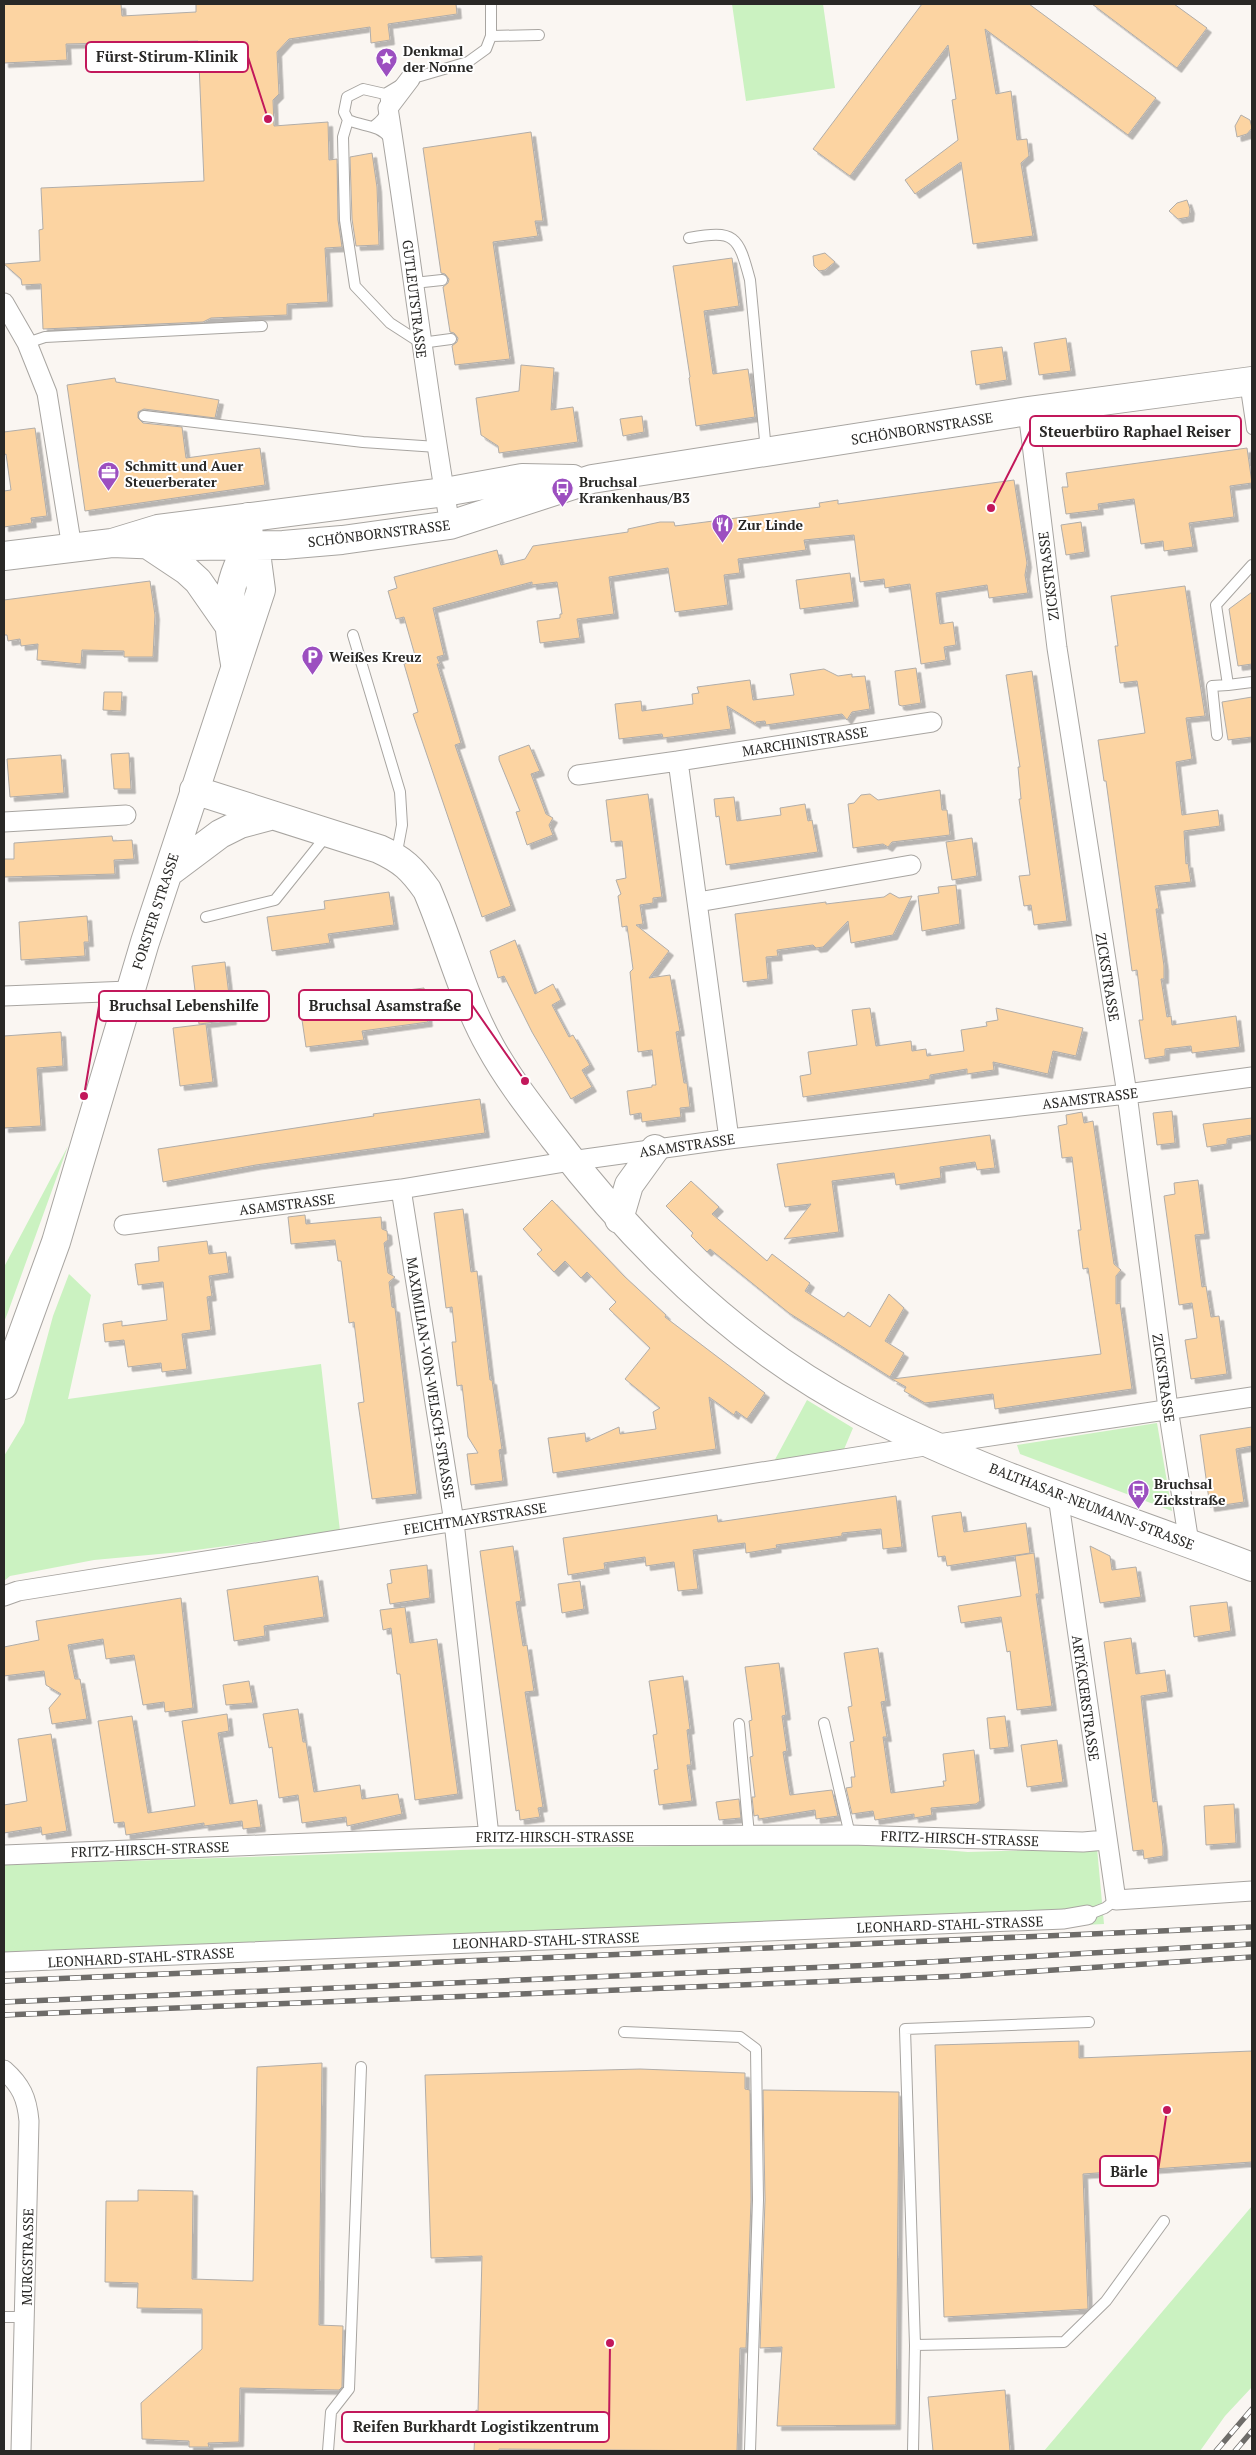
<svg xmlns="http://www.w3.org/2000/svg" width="1256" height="2455" font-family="'PT Serif',serif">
  <defs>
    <filter id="shadow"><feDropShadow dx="4.5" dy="4.5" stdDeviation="0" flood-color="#0004"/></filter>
  </defs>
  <rect width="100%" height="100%" fill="#faf6f2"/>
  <path fill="#cbf2c1" d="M732,4H823L835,88L746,101Z
    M68,1146L8,1312L4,1322V1267Z
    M69,1274L91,1295L68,1399L321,1364L340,1531L181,1552L94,1560L10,1576L4,1581V1456L24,1423L53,1316Z
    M807,1400L853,1428L842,1454L771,1467Z
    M1157,1423L1172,1511L1020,1454L1017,1445Z
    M861,1843L968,1852L1097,1848L1104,1924L1040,1927L4,1954V1865L491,1849Z
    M1252,2206V2387L1225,2416L1200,2451H1044Z"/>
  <path fill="#fcd4a2" stroke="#b1ada9" filter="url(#shadow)" d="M4,4H121L122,16L196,12V4H456L457,14L388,24L390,40L371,43L370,27L289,39L277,52L279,94L273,100L274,126L328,122L329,160L337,159L338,220L342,247L325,248L328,302L287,304V315L211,318L203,322L43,329L41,284L22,285L21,279L4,264L40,261L39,230L43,229L41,188L204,181L198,41L66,44L67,60L4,63Z
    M922,4H1029L1156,98L1128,135L985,29L996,94L1011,91L1017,140L1027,139L1029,156L1021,163L1033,236L973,244L961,162L915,194L905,180L958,140L952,100L956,99L948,45L850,176L813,149Z
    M1092,4H1174L1207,28L1177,68Z
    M1241,115L1250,120L1252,128L1247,134L1237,137L1235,126Z
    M531,132L543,221H535L538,236L493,242L510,359L455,365L452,346L457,342L458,338L454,333L450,332L443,287L448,283L449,279L445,274L441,273L423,148Z
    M372,153L377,187L379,245L356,246L352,219L350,157Z
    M1187,200L1190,209L1189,217L1178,219L1169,211L1177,203Z
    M825,253L835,262L825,270L819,271L814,266L813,256Z
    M732,258L739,306L704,311L713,374L748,369L755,417L696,426L689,378L690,377L673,266Z
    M1066,338L1071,371L1039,375L1034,343Z
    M1002,347L1007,380L976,385L971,351Z
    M521,365L554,368L551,410L573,407L578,442L499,453L498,446L481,435L476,398L519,391Z
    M115,378L116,382L219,400L215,418L144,409L138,412V418L143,423L182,427L186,458L260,448L265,485L85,511L67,385Z
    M642,416L644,432L623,436L620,419Z
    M35,428L47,516L31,518L32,523L4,527V491L11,490L6,454L4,455V432Z
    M1247,448L1252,483L1230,486L1234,517L1189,523L1193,547L1164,551L1163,541L1141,544L1134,499L1098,504L1099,510L1066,514L1062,487H1068L1066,473Z
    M1014,480L1027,563L1025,575L1028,593L989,598L987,585L936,593L940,624L953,622L956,645L944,647L946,660L921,664L910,584L885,588L884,579L860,582L854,535L804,540L806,550L738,559L740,573L724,575L728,605L675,612L668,568L609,577L614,614L577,619L580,638L540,643L537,621L560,618V614H562L557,582L532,585V582L433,608L444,655L437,657L440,664H437L461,743L455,745L511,906L482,917L413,714L418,712L404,664L416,659L404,617L396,619L388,591L397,588L394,577L497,550L501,565L525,559L533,546L628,532V529L660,522H674L675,526L820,507L819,503L838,500V504Z
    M1081,522L1085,552L1066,555L1061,525Z
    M850,573L854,602L800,609L796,580Z
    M150,581L155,615L153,657H124V651L82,650L81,664L37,660L38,644L21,646L20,639L8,641L7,635H4V600Z
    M1185,586L1205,716L1186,718L1192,759L1176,762L1182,815L1218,810L1220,826L1184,831L1186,864L1188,863L1191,882L1155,886L1159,909H1156L1164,966V979H1161L1167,1017L1171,1016L1172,1025L1236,1016L1240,1047L1192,1053L1191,1046L1165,1049V1056L1145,1059L1139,1020H1143L1137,970L1132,971L1106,781H1104L1098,740L1145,733L1137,681L1120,683L1115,646H1118L1111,596Z
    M1252,592V664L1238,666L1229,609Z
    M916,668L921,703L902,706L899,705L895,671Z
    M824,669L838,676L852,674V677L865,676L870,709L852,712L847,720L842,714L766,725L765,721L756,722V724L727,706L731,729L663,738L662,734L619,739L615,704L641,701L642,711L693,704L692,694L699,693L697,687L750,680L753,700L794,695L790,674Z
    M1032,671L1067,921L1034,925L1031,905L1024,906L1019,876L1030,875L1019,799H1021L1018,767H1020L1006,675Z
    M104,692H122L121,711L103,710Z
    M1252,697V737L1228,740L1222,702Z
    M529,745L540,771L531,774L546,814L553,818L549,825L553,835L527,845L516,812L520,811L499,760V756Z
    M129,753L131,789H114L111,754Z
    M61,755L64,793L10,797L7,759Z
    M940,790L942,810H947L950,835L892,842L888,847L883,844L853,848L848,804L854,803L861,795L870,794L878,800Z
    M648,794L662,897L653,898V903L640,905L643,924L636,925L669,951L649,978L670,975L680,1031L676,1032L684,1083H687L690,1107L680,1108L681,1117L642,1122L641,1113L630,1115L627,1091L652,1087V1085H656L652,1050L638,1052L630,972L633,969L627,926L622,927L618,896L621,894L616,880L626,878L622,841L611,842L606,800Z
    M734,797L737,821L781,815L780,808L805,804L808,821L812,820L818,852L726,865L719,816L716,817L714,799Z
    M112,836L113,841L132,840L134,859L114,860L115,874L4,877V859H14V843Z
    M972,838L977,876L952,880L946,842Z
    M956,885L960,924L922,931L918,896L939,893L938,887Z
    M389,892L394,925L328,934L330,943L272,951L267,917L325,909L324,901Z
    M890,893L899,898L912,896L893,935L851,943L848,921L823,947L816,948L813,945L777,950L778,956L766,957L768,979L743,982L735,914L826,902V904L884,897Z
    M87,916L89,942H84L85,956L21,960L19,922Z
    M515,940L535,994L553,984L561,1000L552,1005L569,1037L573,1035L590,1065L582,1070L592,1087L571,1099L532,1032L504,976L498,978L490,951Z
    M225,962L232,1020L199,1024L192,966Z
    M424,988L428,1022L362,1031L364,1040L306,1047L301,1013L359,1005L358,996Z
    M870,1008L876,1046L911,1041L912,1051L926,1049L927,1056L964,1051L961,1030L987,1026L986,1022L998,1020L996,1008L1083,1028L1076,1056L1053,1051L1048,1074L993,1062L994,1070L967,1074V1069L930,1075V1079L904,1083L803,1097L800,1076L811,1074L808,1052L857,1045L852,1010Z
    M206,1024L213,1082L180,1086L173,1028Z
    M61,1032L63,1066L37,1068L41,1126L4,1128V1036Z
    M480,1099L485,1133L256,1165L163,1182L158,1149L374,1116L373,1114Z
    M1172,1111L1175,1143L1157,1145L1153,1113Z
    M1082,1112L1084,1123L1093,1121L1114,1264L1121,1270L1116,1276V1304L1120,1303L1132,1389L995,1409L993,1394L925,1403L904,1391L906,1387L892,1379L1101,1354L1088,1268L1083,1269L1078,1230H1081L1072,1157L1062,1158L1058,1126L1067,1124L1066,1115Z
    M1252,1118V1135L1227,1139V1144L1207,1147L1203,1124Z
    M990,1135L995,1168L977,1170L975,1162L940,1167L941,1178L896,1185L894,1173L832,1181L839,1232L784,1239L811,1204L785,1207L777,1164Z
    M1198,1180L1205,1234L1195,1235L1202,1287L1206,1286L1211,1317L1219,1316L1227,1374L1191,1379L1185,1340L1197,1338L1192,1303L1179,1305L1164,1196L1175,1194L1174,1183Z
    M691,1181L719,1207L712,1214L767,1261L772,1254L810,1283L805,1291L844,1317L848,1312L870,1327L889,1294L904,1308L885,1341L904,1353L890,1377L789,1313L710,1249L707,1252L691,1236L693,1233L666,1206Z
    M552,1200L624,1276L666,1315L665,1317L765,1393L747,1419L736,1411L734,1415L709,1397L716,1449L553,1473L548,1438L585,1433L586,1442L619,1427L620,1434L656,1429L653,1412L660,1408L625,1379L650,1348L609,1309L616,1302L587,1272L581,1278L565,1261L554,1272L537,1254L542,1250L523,1229Z
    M463,1209L471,1272L477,1271L490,1380H492L502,1449L499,1450L503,1481L471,1485L467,1454L478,1453L468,1437L462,1385L457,1386L452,1342H456L452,1307L446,1308L434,1213Z
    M305,1215L306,1224L381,1217L382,1229L387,1231L388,1240L384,1243L388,1273L395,1277L389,1282L392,1307L395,1308L417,1494L372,1499L358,1403L364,1402L354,1322L349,1323L341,1261H338L335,1240L291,1244L288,1217Z
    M207,1241L209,1254L226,1252L229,1273L209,1276L212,1296L207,1297L211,1330L182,1334L187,1369L162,1372L161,1363L128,1367L124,1340L105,1342L103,1324L122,1321V1326L167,1320L163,1282L138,1285L135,1264L159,1261L158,1247Z
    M1252,1427V1446L1236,1449L1244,1502L1210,1507L1200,1435Z
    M896,1496L902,1547L883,1549L881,1529L842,1533V1536L776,1545L777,1548L746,1553L745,1543L693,1550L698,1589L678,1591L674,1562L646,1566L645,1557L604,1563L605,1569L568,1575L563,1538L717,1515L718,1522Z
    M961,1512L964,1532L1026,1523L1030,1553L947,1566L945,1556L938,1557L932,1516Z
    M513,1546L521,1601L516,1602L523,1646L527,1645L534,1691L525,1692L543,1807L538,1808L540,1817L520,1820L519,1810L516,1811L480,1551Z
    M1090,1546L1110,1556L1112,1570L1136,1567L1141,1597L1100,1603Z
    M1034,1553L1039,1594H1036L1052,1706L1017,1710L1010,1651L1007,1652L1001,1617L961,1623L958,1606L1021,1596L1015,1556Z
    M427,1565L430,1598L390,1604L387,1584L392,1583L390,1570Z
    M318,1576L324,1617L264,1626L265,1636L234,1641L227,1590Z
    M580,1581L584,1609L562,1613L558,1584Z
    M181,1598L193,1708L165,1712L164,1702L143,1705L134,1655L106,1659L103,1639L68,1645L75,1679H80L87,1719L52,1724L49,1708L61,1694L46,1685L44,1671L4,1676V1647L39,1640L36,1621Z
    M1227,1602L1231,1631L1194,1637L1190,1606Z
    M405,1607L410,1643L437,1639L458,1794L415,1800L400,1674H397L391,1628L383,1630L380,1610Z
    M1131,1638L1136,1674L1165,1670L1168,1692L1141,1696L1153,1802L1157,1801L1163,1847V1856L1144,1859L1143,1850L1133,1851L1104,1642Z
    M878,1648L886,1701L881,1702L887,1737H883L891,1793L944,1786L943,1781H946L943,1754L974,1750L980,1801L976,1804L931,1808L932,1815L914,1818V1814L875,1820L873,1811L852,1814L846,1788L852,1787L851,1777H855L850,1742L854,1741L848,1707L852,1706L844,1653Z
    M779,1663L786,1715L782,1716L787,1751L783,1752L790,1795L832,1790L838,1816L816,1819L815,1810L759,1819L758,1815L754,1816L752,1797H755L750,1757L753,1756L749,1721L752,1720L745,1667Z
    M683,1676L690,1729L687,1730L691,1765H687L692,1801L659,1805L654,1770L658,1769L653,1735L657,1734L649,1681Z
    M249,1681L253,1703L226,1705L223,1685Z
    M298,1709L303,1742H306L314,1792L360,1785L362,1799L398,1794L402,1814L347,1826L346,1817L302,1823L298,1795L279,1798L272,1747L269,1748L263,1714Z
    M227,1714L229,1731L218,1733L230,1804L257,1800L261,1827L243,1829L242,1821L204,1826V1823L126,1835L124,1822L114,1823L98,1721L132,1716L148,1813L195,1806L182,1721Z
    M1005,1716L1009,1747L990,1749L987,1718Z
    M51,1734L67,1831L42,1835L41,1827L4,1833V1805L27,1801L18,1739Z
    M1057,1740L1063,1782L1027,1787L1021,1745Z
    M739,1799L741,1818L719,1820L716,1802Z
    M1234,1804L1236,1843L1206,1845L1204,1806Z
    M1079,2041V2058L1252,2051V2162L1083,2174L1088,2309L944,2317L935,2045Z
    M322,2063L319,2325L343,2326L342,2387L339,2390L240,2388L239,2442L208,2443L209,2447H189V2441L142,2439L141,2403L202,2349V2309L137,2308L138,2283L105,2282L106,2201H138V2190L193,2191L192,2279L253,2281L257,2067Z
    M640,2069L745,2073V2089L750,2090L751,2200L746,2348H740L737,2451L499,2449V2451H474L476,2410L478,2411L482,2256L431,2258L425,2075Z
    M763,2090L899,2092L896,2425L777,2426L782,2347L760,2348L765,2200Z
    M1005,2390L1010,2451H933L928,2397Z"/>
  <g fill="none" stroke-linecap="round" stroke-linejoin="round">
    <defs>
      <path id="lane" d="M491,36L539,35
        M385,94L410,79L468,62L486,49L491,36V4
        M348,120L343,137L345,220L355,286L390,323L421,343L451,339
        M374,126C387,117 388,109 385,94L363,89L347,97L344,112L348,120C364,127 379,124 390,139
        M689,238C735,230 738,235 750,280L766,451
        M414,283L442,280
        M27,343L45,337L262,326
        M1245,382L1252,429
        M144,416L363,442L437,447
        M353,635L400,792L402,825L396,857
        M1228,685L1252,682
        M1217,735L1212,686L1228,685L1216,605L1252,565
        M206,917L275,900L327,835
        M824,1723L850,1835
        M739,1724L749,1835
        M1087,1915L1105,1908L1116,1900
        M624,2032L740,2037L756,2049L758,2200L750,2451
        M4,2317H26
        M915,2345L905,2029L1089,2022
        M328,2451L331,2412L349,2389L361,2067
        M913,2451L915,2345L1064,2342L1106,2301L1164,2221"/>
      <path id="street" d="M410,79L388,108C410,247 426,387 450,525
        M4,303L27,343L47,393L72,548
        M1028,411L1057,648L1127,1094L1168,1408L1189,1543
        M578,775L678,761
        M4,822L126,815
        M698,902L911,865
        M4,996L129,991
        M729,1139L678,761L932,722
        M401,1189L454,1522L489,1836
        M124,1225L401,1189L571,1161L729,1139L1127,1094L1252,1077
        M1058,1496L1116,1900L1252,1891
        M4,1596L18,1591L931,1445L1252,1397
        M4,1855L489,1836L850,1835L1083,1842L1106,1840
        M4,1962L1064,1919L1087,1915
        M4,2070C21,2085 27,2098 29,2121L21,2451"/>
      <path id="secondary" d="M112,543L188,546L283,545L342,540L450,525L592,479L1028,411L1252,381
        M150,546L186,570L198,581L228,624
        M4,556L112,543L158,529L445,492L522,478L573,479
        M235,664C227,617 223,587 249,545
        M194,790L379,849C403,860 412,869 427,890C449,941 463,998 490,1046C508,1079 531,1108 554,1138C637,1247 739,1347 862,1411C987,1476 1122,1517 1252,1567
        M168,873L220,834L240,824L270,816
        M619,1219L629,1185L655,1149
        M4,1385L56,1242L145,942L261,590L257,560L249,545L248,517"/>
    </defs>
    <use href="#lane" stroke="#a8a5a1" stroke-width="12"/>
    <use href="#street" stroke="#a8a5a1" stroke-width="21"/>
    <use href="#secondary" stroke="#a8a5a1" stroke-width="30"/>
    <use href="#lane" stroke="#fff" stroke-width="10"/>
    <use href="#street" stroke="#fff" stroke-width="19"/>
    <use href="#secondary" stroke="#fff" stroke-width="28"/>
    <defs>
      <path id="rail" d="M4,1981L1252,1927
        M4,2002L875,1965L1252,1944
        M4,2015L961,1976L1252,1957
        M1216,2451L1252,2409
        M1235,2451L1252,2431"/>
    </defs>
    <use href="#rail" stroke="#6e6c69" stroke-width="5.5"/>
    <use href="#rail" stroke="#fff" stroke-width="4" stroke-dasharray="11" stroke-linecap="butt"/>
  </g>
  <defs>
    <symbol id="sight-pin" viewBox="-11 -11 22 30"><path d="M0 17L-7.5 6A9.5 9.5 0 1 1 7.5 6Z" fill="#9c4fc0" stroke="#fff"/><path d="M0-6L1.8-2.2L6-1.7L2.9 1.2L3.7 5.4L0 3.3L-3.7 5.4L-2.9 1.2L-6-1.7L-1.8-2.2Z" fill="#fff"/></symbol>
    <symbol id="office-pin" viewBox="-11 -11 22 30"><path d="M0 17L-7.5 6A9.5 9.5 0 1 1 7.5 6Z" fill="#9c4fc0" stroke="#fff"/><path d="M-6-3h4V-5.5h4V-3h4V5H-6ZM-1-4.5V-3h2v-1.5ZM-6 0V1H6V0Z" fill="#fff"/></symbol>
    <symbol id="bus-pin" viewBox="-11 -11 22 30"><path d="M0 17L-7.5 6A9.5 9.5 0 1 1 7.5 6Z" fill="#9c4fc0" stroke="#fff"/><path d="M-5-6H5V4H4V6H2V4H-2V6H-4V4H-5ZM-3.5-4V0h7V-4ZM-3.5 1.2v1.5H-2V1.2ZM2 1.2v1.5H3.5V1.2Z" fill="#fff"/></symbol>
    <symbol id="restaurant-pin" viewBox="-11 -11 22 30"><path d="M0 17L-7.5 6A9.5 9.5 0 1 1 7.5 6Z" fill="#9c4fc0" stroke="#fff"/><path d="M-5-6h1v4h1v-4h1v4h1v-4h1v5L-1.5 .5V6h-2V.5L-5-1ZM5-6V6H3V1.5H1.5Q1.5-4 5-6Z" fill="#fff"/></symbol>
    <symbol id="parking-pin" viewBox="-11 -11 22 30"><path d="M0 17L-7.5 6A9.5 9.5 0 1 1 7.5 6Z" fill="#9c4fc0" stroke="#fff"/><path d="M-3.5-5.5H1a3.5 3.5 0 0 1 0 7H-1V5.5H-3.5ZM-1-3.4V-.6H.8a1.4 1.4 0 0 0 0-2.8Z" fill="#fff"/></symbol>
  </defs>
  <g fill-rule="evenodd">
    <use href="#sight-pin" x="374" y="46" width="25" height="34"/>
    <use href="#office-pin" x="96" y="460" width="25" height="34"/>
    <use href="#bus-pin" x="550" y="476" width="25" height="34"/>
    <use href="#restaurant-pin" x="710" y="512" width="25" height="34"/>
    <use href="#parking-pin" x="300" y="644" width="25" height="34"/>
    <use href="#bus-pin" x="1126" y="1478" width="25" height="34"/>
  </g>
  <g text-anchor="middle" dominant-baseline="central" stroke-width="4" stroke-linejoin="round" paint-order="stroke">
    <g font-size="14" font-weight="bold" fill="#292826" stroke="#fff" text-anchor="start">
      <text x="403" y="50">Denkmal<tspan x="403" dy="16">der Nonne</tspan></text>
      <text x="125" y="465">Schmitt und Auer<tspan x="125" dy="16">Steuerberater</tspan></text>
      <text x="579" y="481">Bruchsal<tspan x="579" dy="16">Krankenhaus/B3</tspan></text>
      <text x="738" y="524">Zur Linde</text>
      <text x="329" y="656">Weißes Kreuz</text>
      <text x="1154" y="1483">Bruchsal<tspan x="1154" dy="16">Zickstraße</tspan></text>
    </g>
    <g font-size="14" fill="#292826" stroke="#fff">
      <text transform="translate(415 299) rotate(83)">GUTLEUTSTRASSE</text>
      <text transform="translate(922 428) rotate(-9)">SCHÖNBORNSTRASSE</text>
      <text transform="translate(379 533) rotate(-7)">SCHÖNBORNSTRASSE</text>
      <text transform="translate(1048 576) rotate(-97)">ZICKSTRASSE</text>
      <text transform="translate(805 741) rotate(-9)">MARCHINISTRASSE</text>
      <text transform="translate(155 911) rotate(-72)">FORSTER STRASSE</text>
      <text transform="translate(1108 977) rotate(81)">ZICKSTRASSE</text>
      <text transform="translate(1090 1098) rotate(-7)">ASAMSTRASSE</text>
      <text transform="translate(687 1145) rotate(-8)">ASAMSTRASSE</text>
      <text transform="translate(287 1204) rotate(-7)">ASAMSTRASSE</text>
      <text transform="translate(431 1378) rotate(81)">MAXIMILIAN-VON-WELSCH-STRASSE</text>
      <text transform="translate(1164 1378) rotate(82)">ZICKSTRASSE</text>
      <text transform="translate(1092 1506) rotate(21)">BALTHASAR-NEUMANN-STRASSE</text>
      <text transform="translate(475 1518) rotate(-9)">FEICHTMAYRSTRASSE</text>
      <text transform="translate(1086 1698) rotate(82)">ARTÄCKERSTRASSE</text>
      <text x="555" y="1836">FRITZ-HIRSCH-STRASSE</text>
      <text transform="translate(960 1838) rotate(2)">FRITZ-HIRSCH-STRASSE</text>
      <text transform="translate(150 1849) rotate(-2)">FRITZ-HIRSCH-STRASSE</text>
      <text transform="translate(950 1924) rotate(-2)">LEONHARD-STAHL-STRASSE</text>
      <text transform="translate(546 1940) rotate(-2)">LEONHARD-STAHL-STRASSE</text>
      <text transform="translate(141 1957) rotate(-3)">LEONHARD-STAHL-STRASSE</text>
      <text transform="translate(27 2257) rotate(-89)">MURGSTRASSE</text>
    </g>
  </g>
  <path fill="none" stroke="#c2185b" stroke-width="2" d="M268 119L248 57M991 508L1030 431M525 1081L472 1005M84 1096L99 1006M1167 2110L1158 2171M610 2343L609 2427"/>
  <g fill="#c2185b" stroke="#fff" stroke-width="2">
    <circle cx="268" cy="119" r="5"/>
    <circle cx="991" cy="508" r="5"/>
    <circle cx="525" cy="1081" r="5"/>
    <circle cx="84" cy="1096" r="5"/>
    <circle cx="1167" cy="2110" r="5"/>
    <circle cx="610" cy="2343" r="5"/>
  </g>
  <g fill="#fff" stroke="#c2185b" stroke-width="2">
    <rect x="86" y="42" width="162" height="30" rx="5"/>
    <rect x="1030" y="416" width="211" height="30" rx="5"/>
    <rect x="299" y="990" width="173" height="30" rx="5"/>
    <rect x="99" y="991" width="170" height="30" rx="5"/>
    <rect x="1100" y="2156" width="58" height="30" rx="5"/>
    <rect x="342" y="2412" width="267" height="30" rx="5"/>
  </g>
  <g font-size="15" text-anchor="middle" font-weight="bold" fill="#292826">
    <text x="167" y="62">Fürst-Stirum-Klinik</text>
    <text x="1135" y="437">Steuerbüro Raphael Reiser</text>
    <text x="385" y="1011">Bruchsal Asamstraße</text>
    <text x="184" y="1011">Bruchsal Lebenshilfe</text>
    <text x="1129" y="2177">Bärle</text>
    <text x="476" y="2432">Reifen Burkhardt Logistikzentrum</text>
  </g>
  <rect width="1256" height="2455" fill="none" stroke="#292826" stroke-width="10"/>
</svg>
